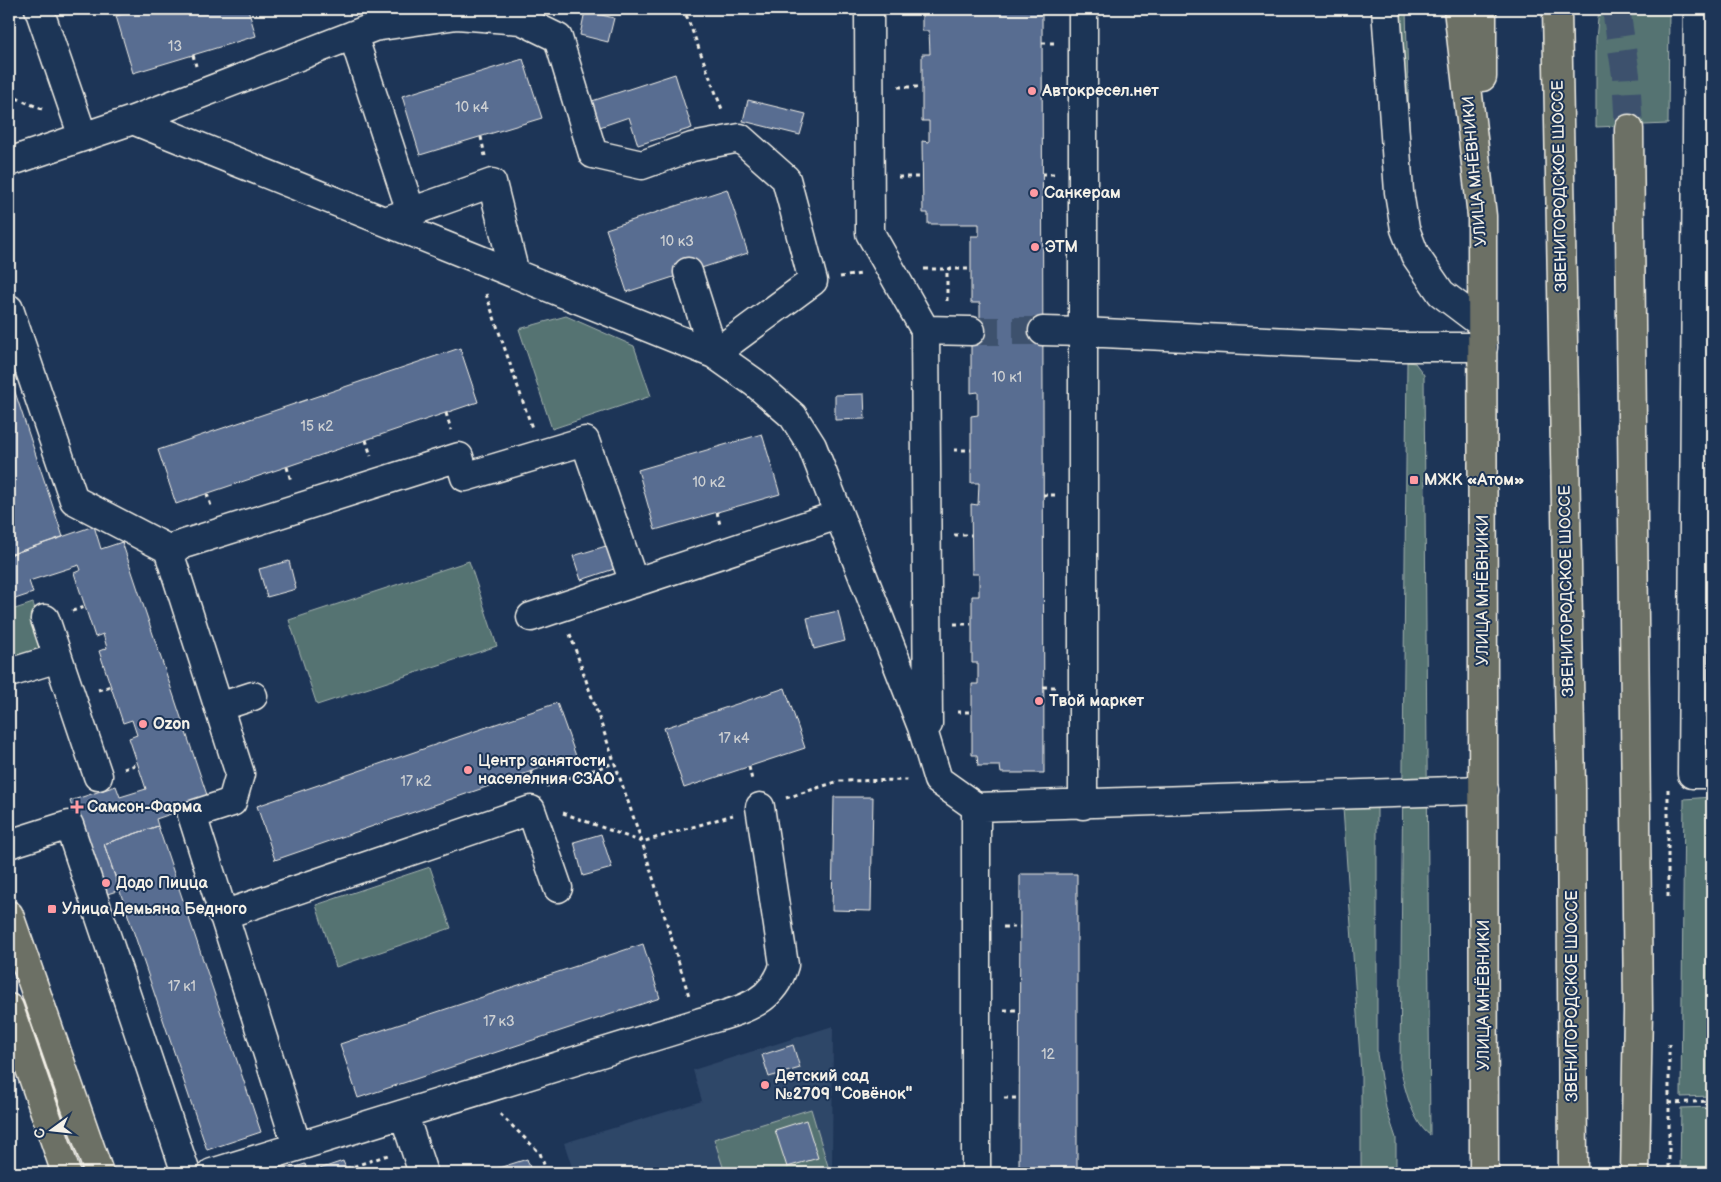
<svg xmlns="http://www.w3.org/2000/svg" width="1721" height="1182" font-family="'Balsamiq Sans',sans-serif">
  <rect width="100%" height="100%" fill="#1d3557"/>
  <filter id="ink" filterUnits="userSpaceOnUse"><feTurbulence type="fractalNoise" baseFrequency=".02" numOctaves="2"/><feDisplacementMap in="SourceGraphic" scale="10" xChannelSelector="R" yChannelSelector="G"/><feConvolveMatrix kernelMatrix="1 2 1 2 8 2 1 2 1" color-interpolation-filters="sRGB"/></filter>
  <g filter="url(#ink)">
    <path fill="#2f4668" d="M833,1026L832,1173H574L564,1143L702,1101L693,1070Z"/>
    <path fill="#547372" stroke="#a4b2ad" d="M1398,9H1406L1411,205Z
      M1599,9H1669L1668,124L1596,127V39Z
      M566,316L634,346L651,396L552,429L519,329Z
      M1407,362L1415,363L1424,375L1430,1135C1413,1124 1404,1086 1400,1067Z
      M469,561L497,646L317,705L289,620Z
      M33,603L47,646L12,657L9,646V611Z
      M1712,797V1096L1681,1097L1684,799Z
      M1377,806V1054L1386,1108L1396,1138V1173H1361V1073L1343,808Z
      M430,867L451,928L336,967L316,905Z
      M1712,1107V1173H1680L1681,1108Z
      M811,1109L830,1173H725L714,1139Z"/>
    <path fill="#586d91" stroke="#f4f1e8" d="M142,9H248L256,36L133,73L116,16Z
      M922,9H1042L1044,773H1001L1000,766H978L977,755H972V684H978V663H972V596H979V574H972L971,504L978,505L979,483H971V416L978,415V392L971,393V325H980V303H971V236H979V224H928V213H923L922,141L929,142V121H922V54H930L929,31H922Z
      M585,11L614,18L608,42L580,35Z
      M523,59L542,118L420,155L402,96Z
      M675,74L692,128L638,145L629,117L594,129L586,103Z
      M748,100L806,114L800,135L743,121Z
      M727,189L748,253L627,292L606,229Z
      M460,348L478,402L176,504L158,450Z
      M9,374L63,537L9,555Z
      M864,394L865,419L835,420V395Z
      M762,434L780,494L655,530L638,470Z
      M94,526L101,549L122,542L209,801L156,819L158,826L104,844L120,890L101,896L70,801L116,786L120,797L146,789L129,738L137,735L132,720L123,723L99,651L107,648L103,634L95,637L74,573L81,570L79,565L29,581L33,593L9,601V555Z
      M606,546L614,569L581,580L573,556Z
      M289,561L296,589L267,597L259,569Z
      M838,611L845,641L814,649L807,618Z
      M785,688L805,748L684,788L664,728Z
      M557,703L576,756L275,860L257,806Z
      M834,797H873L871,911L832,910Z
      M158,826L261,1132L207,1150L104,844Z
      M601,834L612,868L583,876L574,842Z
      M1020,874H1077V1173H1019Z
      M643,944L660,998L358,1098L340,1044Z
      M793,1045L800,1068L769,1077L762,1055Z
      M806,1120L818,1158L787,1167L775,1130Z
      M527,1159L532,1173H483Z
      M343,1161L348,1173H281V1172L305,1164L308,1173Z"/>
    <g fill="none" stroke-linecap="round" stroke-linejoin="round">
      <path stroke="#3d516d" stroke-width="28" stroke-dasharray="28 14" stroke-linecap="butt" d="M971,331H1043"/>
      <path stroke="#3d516d" stroke-width="28" stroke-dasharray="28 14" stroke-linecap="butt" d="M1616,9L1626,75L1629,129"/>
      <defs>
        <path id="minor" d="M39,9L83,137
          M869,9L870,233L925,330L928,724L925,726
          M1386,9L1399,192L1405,229L1415,255L1441,293L1482,324
          M1698,9L1692,774H1712
          M353,35L411,212
          M133,120L374,27L457,15L521,20L558,38L593,154L642,165L692,147L740,138L786,179L813,281L714,354L688,272
          M9,162L133,120L714,354L755,383L793,416L812,446L922,727L938,780L976,807L1484,790
          M385,221L492,183L515,274
          M9,309L74,500L168,549L459,457L465,477L585,441L634,583
          M925,330L971,331
          M1043,331L1083,332V9
          M168,549L240,774L232,802L192,815L297,1146
          M531,617L838,515
          M45,619L98,776
          M9,673L58,658
          M219,707L253,696
          M1083,805V332L1394,347H1483
          M9,844L69,825L186,1173
          M223,915L531,810L558,888
          M404,1115L423,1173
          M212,1173L698,1023C735,1011 772,1007 784,965L760,807
          M976,1173V807"/>
        <path id="major" d="M1458,9L1482,216L1484,1173
          M1482,9V77
          M1557,9L1571,787L1573,1173
          M1629,129L1638,1011L1635,1173
          M9,915L99,1173
          M9,1008L66,1173"/>
      </defs>
      <use href="#minor" stroke="#f4f1e8" stroke-width="31"/>
      <use href="#major" stroke="#f4f1e8" stroke-width="31"/>
      <path stroke="#f4f1e8" stroke-width="3" stroke-dasharray="4 4" stroke-linecap="butt" d="M681,9L687,17L723,112
        M1042,43H1054
        M193,55L196,66
        M898,87H922
        M9,95L42,109
        M481,137L485,156
        M1042,174H1054
        M898,177H922
        M924,269H971
        M840,277L861,274
        M486,294L532,428
        M947,301V269
        M446,413L451,430
        M366,440L371,456
        M954,450H971
        M287,467L291,481
        M207,494L211,506
        M1043,495H1055
        M717,512L720,525
        M954,535H971
        M72,611L85,607
        M954,624H971
        M570,634L642,842L689,996
        M1043,687H1055
        M98,690L111,686
        M957,712H972
        M749,767L752,780
        M124,769L138,764
        M531,771L535,782
        M546,786L614,763
        M1668,789V901
        M786,798L839,781L910,780
        M563,813L642,842L733,815
        M1003,927H1020
        M1004,1010H1020
        M1669,1044V1173
        M1004,1098H1019
        M1669,1103L1712,1101
        M500,1114L540,1153L547,1173
        M346,1169L388,1155"/>
      <use href="#minor" stroke="#1d3557" stroke-width="28"/>
      <use href="#major" stroke="#6c7065" stroke-width="28"/>
    </g>
  </g>
  <g fill="#ff9aa2" stroke="#1d3557" stroke-width="2">
    <circle cx="1032" cy="91" r="5"/>
    <circle cx="1034" cy="193" r="5"/>
    <circle cx="1035" cy="247" r="5"/>
    <rect x="1409" y="475" width="10" height="10" rx="2.5"/>
    <circle cx="1039" cy="701" r="5"/>
    <circle cx="143" cy="724" r="5"/>
    <circle cx="468" cy="770" r="5"/>
    <path d="M74.5 799.5h5v5h5v5h-5v5h-5v-5h-5v-5h5z"/>
    <circle cx="106" cy="883" r="5"/>
    <rect x="47" y="904" width="10" height="10" rx="2.5"/>
    <circle cx="765" cy="1085" r="5"/>
  </g>
  <g text-anchor="middle" dominant-baseline="central" stroke-width="4" stroke-linejoin="round" paint-order="stroke">
    <g font-size="14" fill="#cdd0d2">
      <text x="175" y="46">13</text>
      <text x="472" y="107">10 к4</text>
      <text x="677" y="241">10 к3</text>
      <text x="1007" y="377">10 к1</text>
      <text x="317" y="426">15 к2</text>
      <text x="709" y="482">10 к2</text>
      <text x="734" y="738">17 к4</text>
      <text x="416" y="781">17 к2</text>
      <text x="182" y="986">17 к1</text>
      <text x="499" y="1021">17 к3</text>
      <text x="1048" y="1054">12</text>
    </g>
    <g font-size="16" font-weight="bold" fill="#f4f1e8" stroke="#1d3557" text-anchor="start">
      <text x="1042" y="91">Автокресел.нет</text>
      <text x="1044" y="193">Санкерам</text>
      <text x="1045" y="247">ЭТМ</text>
      <text x="1424" y="480">МЖК «Атом»</text>
      <text x="1049" y="701">Твой маркет</text>
      <text x="153" y="724">Ozon</text>
      <text x="478" y="761">Центр занятости<tspan x="478" dy="18">населелния СЗАО</tspan></text>
      <text x="87" y="807">Самсон-Фарма</text>
      <text x="116" y="883">Додо Пицца</text>
      <text x="62" y="909">Улица Демьяна Бедного</text>
      <text x="775" y="1076">Детский сад<tspan x="775" dy="18">№2709 "Совёнок"</tspan></text>
    </g>
    <g font-size="16" fill="#f4f1e8" stroke="#1d3557">
      <text transform="translate(1475 171) rotate(-95)">УЛИЦА МНЁВНИКИ</text>
      <text transform="translate(1560 186) rotate(-91)">ЗВЕНИГОРОДСКОЕ ШОССЕ</text>
      <text transform="translate(1483 590) rotate(-90)">УЛИЦА МНЁВНИКИ</text>
      <text transform="translate(1567 591) rotate(-91)">ЗВЕНИГОРОДСКОЕ ШОССЕ</text>
      <text transform="translate(1484 995) rotate(-90)">УЛИЦА МНЁВНИКИ</text>
      <text transform="translate(1572 996) rotate(-90)">ЗВЕНИГОРОДСКОЕ ШОССЕ</text>
    </g>
  </g>
  <rect width="1721" height="1182" fill="none" stroke="#1d3557" stroke-width="30"/>
  <rect x="15" y="15" width="1691" height="1152" fill="none" stroke="#f4f1e8" stroke-width="2" filter="url(#ink)"/>
  <g transform="translate(52 1130) rotate(255)" stroke="#1d3557" stroke-width="4" paint-order="stroke">
  <path d="M0-4L9 19L0 12L-9 19Z" fill="#f4f1e8"/>
  <text y="-8" font-size="14" font-weight="bold" text-anchor="middle" fill="#f4f1e8">С</text>
  </g>
</svg>
